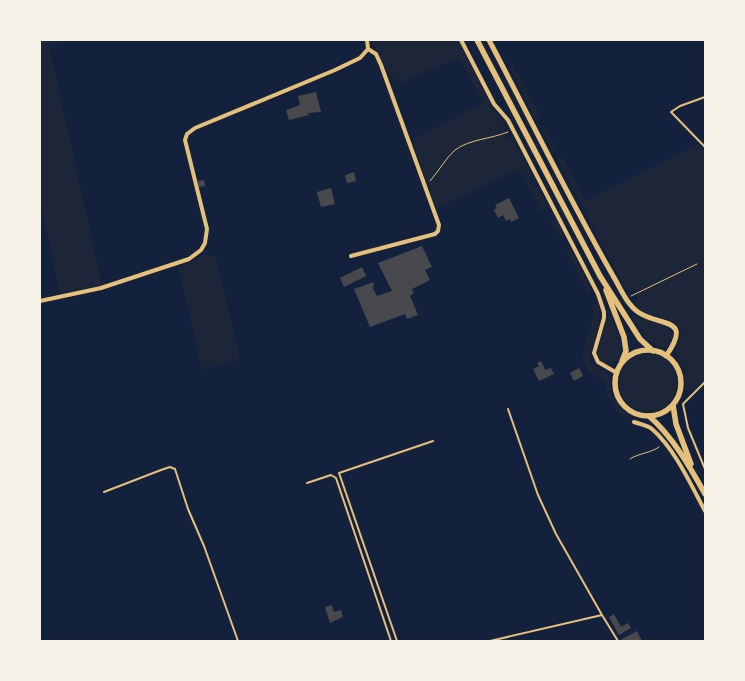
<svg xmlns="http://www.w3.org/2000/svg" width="745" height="681" font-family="'Open Sans',sans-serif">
  <rect width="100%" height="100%" fill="#14213d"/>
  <path fill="#1d2539" d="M40,40H69L49,45L102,285L60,293L40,202Z
    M371,40H458L490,105L505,123L502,126L509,139H513L532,174L528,178L532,187L538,188L547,205L542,213L519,169L436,209L412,139L483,103L459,57L399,84L387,71Z
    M513,64L541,118L535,117L509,67Z
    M545,126L557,149L551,147L542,131Z
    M698,144L705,152V380C698,386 694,392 684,389L685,370L676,356V349L682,334C672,310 648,321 634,305L638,298L635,291H628L606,253L558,159L560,154L585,201Z
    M549,218L556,220L563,234L560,238Z
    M566,249L571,250L591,289L587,292Z
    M201,255L216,256L240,360L202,370L178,267L191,262Z
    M598,303C605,323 589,342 591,363L607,374L609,378L611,395L621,409L629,416L627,419C612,409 607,398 604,381L590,372L583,362V353L593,316V304Z
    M609,311C613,322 620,333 621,345C624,366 600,371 598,353C598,341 608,324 609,311Z
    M631,313C643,321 666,320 673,334L669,345L663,348C645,340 640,329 631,313Z
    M619 383a29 29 0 1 1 58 0a29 29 0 1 1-58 0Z"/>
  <path fill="#48494c" d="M316,92L321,112L308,113L309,115L289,120L286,110L300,105L298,96Z
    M354,172L356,181L347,183L345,175Z
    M204,180L205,186L199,187L198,181Z
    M331,188L335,204L321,207L317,192Z
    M509,198L519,218L511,222L510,219L506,221L503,215L498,218L494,210L497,208L495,205Z
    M422,246L432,267L425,270L430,280L412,289L414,293L410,296L418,315L407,319L405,314L370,327L354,289L374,282L373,288L377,296L392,291L378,263Z
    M362,267L366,276L344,287L340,278Z
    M541,361L545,370L551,368L554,374L539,381L533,369L539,366L537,363Z
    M579,368L583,376L574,381L570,373Z
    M332,605L334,612L341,610L343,617L330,623L325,607Z
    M614,614L621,627L628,623L631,628L619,635L609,617Z
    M637,631L642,641H622V639Z"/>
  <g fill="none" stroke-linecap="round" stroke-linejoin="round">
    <path stroke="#e5c07b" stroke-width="1" d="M430,181C439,171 445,159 455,150C470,139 491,139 508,132
      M631,296L697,264
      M630,459C639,453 651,453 659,447"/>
    <path stroke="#e5c07b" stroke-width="2" d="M705,97L680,106L671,112L705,147
      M705,382L683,404L688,428L705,469
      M508,409L538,495L556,534L602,615
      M307,483L331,475L336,478L391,641
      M104,492L161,470L170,467L175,469L188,509L204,546L238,641
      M397,641L339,473L433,441
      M490,641L602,615L618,641"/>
    <path stroke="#e5c07b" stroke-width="4" d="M461,40L494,104L508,120L598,294L604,312V318L594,353L598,362L617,373
      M351,256L435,234L438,231L439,225L381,65L376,54L368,49
      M40,301L101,288L189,259L201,250L205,243L207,229L185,140L187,134L195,128L335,70L360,58L368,49L367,40
      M634,422C640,424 647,425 652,429C675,449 691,485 705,511"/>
    <path stroke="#e5c07b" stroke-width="5" d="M489,40C531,120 571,203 616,281C622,292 628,305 638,312C659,327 694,316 666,356"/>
    <path stroke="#e5c07b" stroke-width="5.5" d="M477,40L600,276L640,339L653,351
      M606,290L624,337L626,351L622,361
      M615 383a33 33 0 1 1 66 0a33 33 0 1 1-66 0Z
      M673,405L676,424L691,464
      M649,416C673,437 690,467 705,494"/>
  </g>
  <rect width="745" height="681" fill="none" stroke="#f6f1e7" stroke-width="82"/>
</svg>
